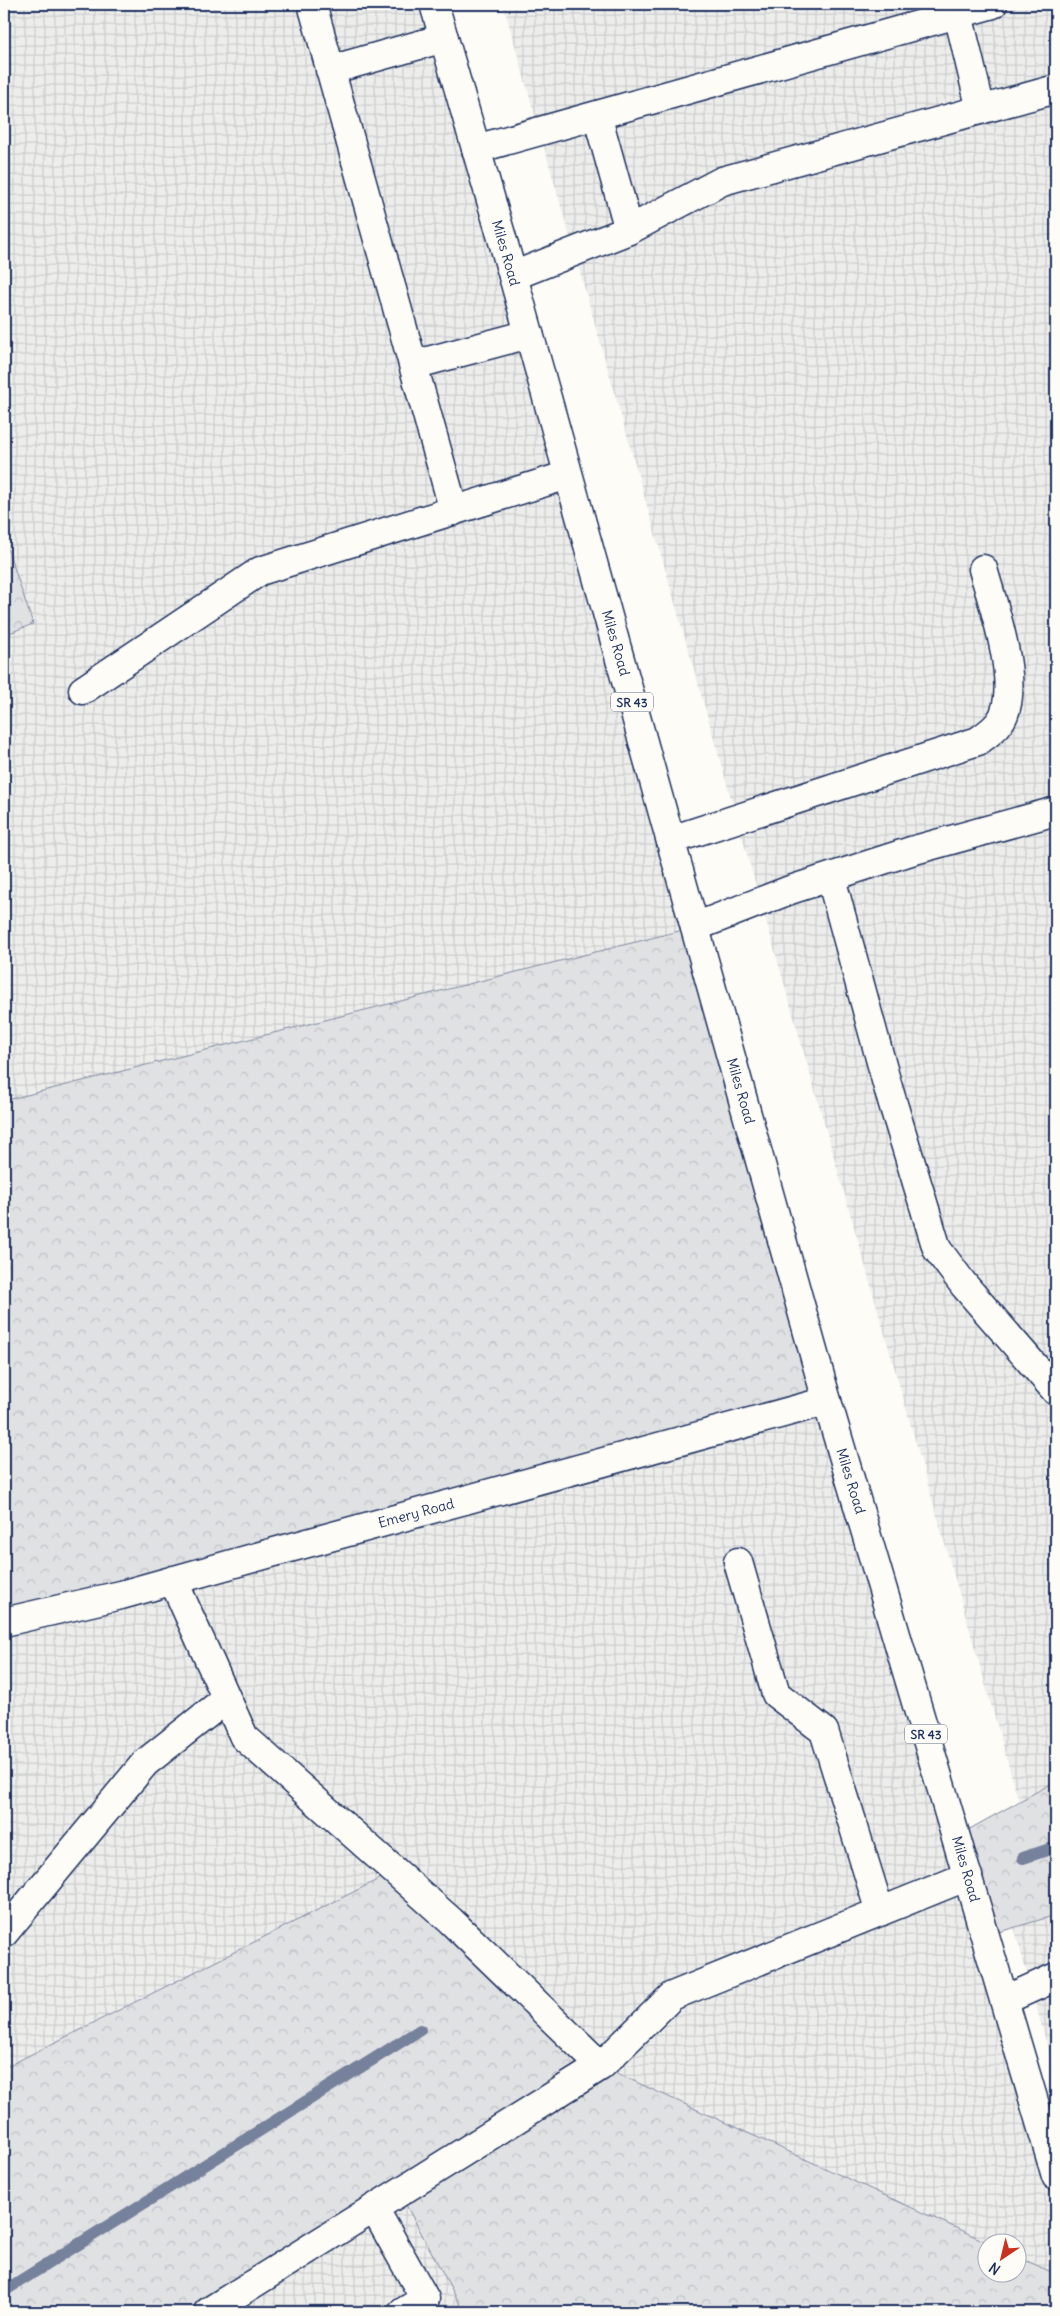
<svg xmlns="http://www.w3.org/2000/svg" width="1060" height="2316" font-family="Delius,sans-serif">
  <defs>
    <pattern id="industrial-grid" width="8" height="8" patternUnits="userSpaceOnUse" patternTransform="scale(1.25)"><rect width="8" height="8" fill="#edeeec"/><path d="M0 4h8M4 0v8" fill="none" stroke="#cbcccd"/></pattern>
    <pattern id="forest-crowns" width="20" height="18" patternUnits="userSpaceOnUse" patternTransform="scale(1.25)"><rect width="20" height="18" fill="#e0e1e3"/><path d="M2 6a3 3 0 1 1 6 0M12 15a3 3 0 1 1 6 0" fill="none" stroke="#c0c1c5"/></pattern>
  </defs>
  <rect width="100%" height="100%" fill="#fdfcf7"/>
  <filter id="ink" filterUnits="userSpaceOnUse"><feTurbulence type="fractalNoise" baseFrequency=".02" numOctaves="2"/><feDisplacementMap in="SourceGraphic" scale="10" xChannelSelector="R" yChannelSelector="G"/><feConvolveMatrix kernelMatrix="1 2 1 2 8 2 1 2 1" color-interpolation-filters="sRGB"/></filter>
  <g filter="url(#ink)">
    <path fill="url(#industrial-grid)" d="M4,4H433L695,927L7,1100L4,1097V635L33,624L4,538Z
      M503,4H1056V1781L1019,1802Z
      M827,1401L1056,2176V2274L1018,2257V2244L989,2243L601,2066L395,1871L4,2068V1622Z
      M1056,1908V2077L1012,1920Z
      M399,2192L464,2312H208Z"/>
    <path fill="url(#forest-crowns)" stroke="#7e88a0" d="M4,538L33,624L4,635Z
      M695,927L827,1401L4,1622V1097L7,1100Z
      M1056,1781V1915L986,1936L957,1836Z
      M395,1871L601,2066L989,2243L988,2274H1018V2257L1056,2274V2312H464L399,2192L208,2312H4V2068Z"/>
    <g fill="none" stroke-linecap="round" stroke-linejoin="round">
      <path stroke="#76819c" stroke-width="12" d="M1023,1858L1056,1847
        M4,2291L420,2030"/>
      <defs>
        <path id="minor" d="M312,4L454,511
          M958,14L981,110
          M330,70L444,38
          M597,115L629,230
          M476,149L993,4
          M513,276L629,230L722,181L1056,89
          M413,365L529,334
          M83,690L260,571L568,475
          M671,840L978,741C985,736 994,730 999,723C1024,691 993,605 983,569
          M831,878L887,1084L937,1249L964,1285L1056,1391
          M695,927L790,890L911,851L1056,811
          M738,1562L776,1694L824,1731L880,1912
          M173,1580L244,1737L451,1921L601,2066
          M4,1622L121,1595L271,1553L827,1401
          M4,1933L145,1763L226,1699
          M1005,2000L1056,1977
          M374,2208L425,2299L403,2312
          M208,2312L601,2066L672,1996L968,1876"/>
        <path id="major" d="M434,4L513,276L827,1401L1056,2176"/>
      </defs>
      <use href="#minor" stroke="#1b2f5e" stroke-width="31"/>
      <use href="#major" stroke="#1b2f5e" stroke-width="31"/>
      <use href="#minor" stroke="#fdfcf7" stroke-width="28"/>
      <use href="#major" stroke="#fdfcf7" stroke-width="28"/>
    </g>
  </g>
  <g text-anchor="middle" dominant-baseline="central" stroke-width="4.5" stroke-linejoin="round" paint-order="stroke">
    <g fill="#fdfcf7" stroke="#5f6c8c" stroke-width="1">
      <rect x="611" y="692.5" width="42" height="19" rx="4"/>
      <rect x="905" y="1724.5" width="42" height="19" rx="4"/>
    </g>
    <g font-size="12" font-weight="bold" fill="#1b2f5e">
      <text x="632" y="702">SR 43</text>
      <text x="926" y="1734">SR 43</text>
    </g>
    <g font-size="14" fill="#1b2f5e" stroke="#fdfcf7">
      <text transform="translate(506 253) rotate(74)">Miles Road</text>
      <text transform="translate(616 643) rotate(74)">Miles Road</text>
      <text transform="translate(741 1091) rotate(74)">Miles Road</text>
      <text transform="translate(851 1481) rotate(73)">Miles Road</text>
      <text transform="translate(416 1513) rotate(-15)">Emery Road</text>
      <text transform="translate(966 1869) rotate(74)">Miles Road</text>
    </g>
  </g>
  <rect width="1060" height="2316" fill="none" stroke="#fdfcf7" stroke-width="20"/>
  <rect x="10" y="10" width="1040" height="2296" fill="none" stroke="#1b2f5e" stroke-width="2" filter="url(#ink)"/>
  <g transform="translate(1002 2258) rotate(215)"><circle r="24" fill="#fdfcf7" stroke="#a3aaba"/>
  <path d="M0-4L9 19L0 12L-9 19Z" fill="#c8321e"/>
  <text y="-8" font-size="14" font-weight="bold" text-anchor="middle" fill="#1b2f5e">N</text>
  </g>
</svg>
